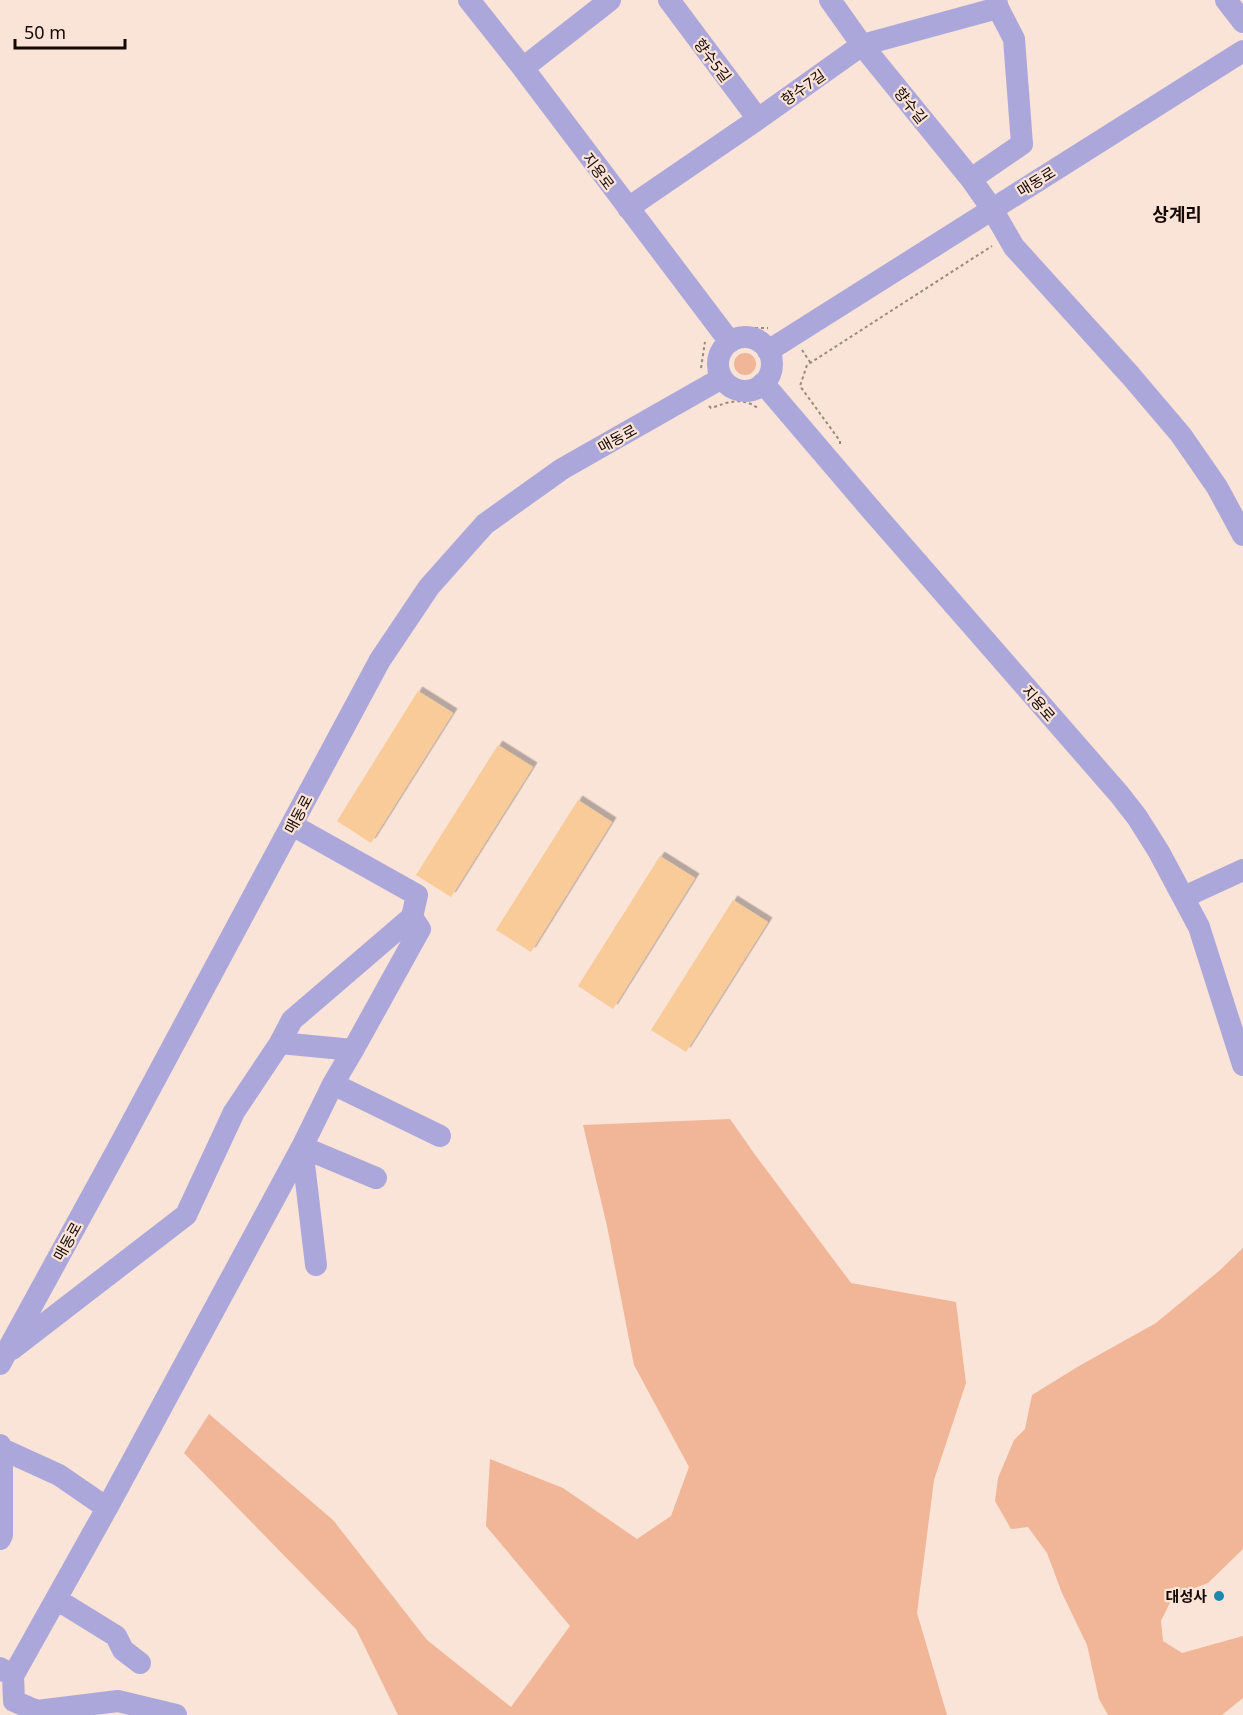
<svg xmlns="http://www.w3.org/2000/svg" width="1243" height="1715" font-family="'Noto Sans','Noto Sans KR',sans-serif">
  <defs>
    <filter id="shadow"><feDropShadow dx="4.5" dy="-4.5" stdDeviation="0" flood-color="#0004"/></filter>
  </defs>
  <rect width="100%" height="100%" fill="#fae3d7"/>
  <path fill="#f1b597" d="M734 364a11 11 0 1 1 22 0a11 11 0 1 1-22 0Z
    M730,1119L753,1152L851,1283L956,1302L966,1383L934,1480L917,1613L947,1715H398L356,1629L184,1453L209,1414L333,1520L427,1640L511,1707L570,1626L486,1526L490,1459L563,1488L637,1539L671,1516L689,1467L634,1365L607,1226L583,1125Z
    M1243,1248V1549L1208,1583L1173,1596L1161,1621L1163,1641L1182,1653L1243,1636V1698L1222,1715H1108L1099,1699L1087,1645L1062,1593L1047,1553L1028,1527L1011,1529L995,1501L998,1478L1014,1440L1025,1429L1032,1395L1079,1366L1156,1323L1219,1271Z"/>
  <path fill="#f9cb98" filter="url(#shadow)" d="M418,691L453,713L371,843L337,821Z
    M498,745L533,767L451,897L416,875Z
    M578,800L612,822L531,952L496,930Z
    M660,856L695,878L613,1009L578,986Z
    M733,900L768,922L686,1052L651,1030Z"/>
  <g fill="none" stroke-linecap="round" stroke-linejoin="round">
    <path stroke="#9b887f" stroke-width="2" stroke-dasharray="3 3" stroke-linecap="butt" d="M743,328H768
      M802,350L810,362
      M701,368L705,342
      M709,406L711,408C729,402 742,396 759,409
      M840,444V441L800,386L807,365L992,246"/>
    <path stroke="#aca7db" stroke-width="22" d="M469,0L523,68L730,342
      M669,0L758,119
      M830,0L862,45L971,179L992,209L1014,247L1130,375L1181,435L1217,487L1243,535
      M1226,0L1243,22
      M523,68L610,0
      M971,179L1022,144L1014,39L998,8L996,0
      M628,208L758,119L862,45L998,8
      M718 364a27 27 0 1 1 54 0a27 27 0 1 1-54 0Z
      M768,351L1243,51
      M763,383L868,506L1119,794L1137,817L1159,852L1199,927L1243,1065
      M1184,897L1243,870
      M280,1043L353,1050
      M333,1084L440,1136
      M316,1265L302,1147L333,1084L353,1050L420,929L412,917
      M12,1349L186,1215L234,1112L280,1043L292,1020L412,917L417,895L292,825
      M0,1364L116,1152L380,660L429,587L485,524L562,469L722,378
      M0,1445L2,1449V1535L0,1539
      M107,1508L302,1147L376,1178
      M56,1599L116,1636L123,1650L140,1663
      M0,1668L13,1676L107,1508L59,1475L2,1449
      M13,1676L14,1701L37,1711L118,1701L176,1715"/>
  </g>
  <circle fill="#1d89b0" stroke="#fae3d7" stroke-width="2" cx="1219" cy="1596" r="6"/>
  <g text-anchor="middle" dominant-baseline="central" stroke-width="4.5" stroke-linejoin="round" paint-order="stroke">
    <g font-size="15" fill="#140803" stroke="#fae3d7">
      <text transform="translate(713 60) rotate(53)">향수5길</text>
      <text transform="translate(803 87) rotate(-35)">향수7길</text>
      <text transform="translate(911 105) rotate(51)">향수길</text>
      <text transform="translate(599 171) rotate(53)">지용로</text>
      <text transform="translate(1036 181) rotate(-32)">매동로</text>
      <text transform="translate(617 438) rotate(-29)">매동로</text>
      <text transform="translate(1039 703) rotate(49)">지용로</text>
      <text transform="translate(298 814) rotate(-62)">매동로</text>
      <text transform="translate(67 1241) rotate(-61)">매동로</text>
    </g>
    <g font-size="15" font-weight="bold" fill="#140803" stroke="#fae3d7" text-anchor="end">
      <text x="1207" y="1596">대성사</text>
    </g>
    <g font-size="18" font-weight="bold" fill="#140803" stroke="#fae3d7">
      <text x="1177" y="214">상계리</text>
    </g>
  </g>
  <path d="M15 39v9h110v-9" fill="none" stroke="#140803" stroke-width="3"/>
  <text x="24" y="39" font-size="18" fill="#140803" stroke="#fae3d7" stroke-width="4.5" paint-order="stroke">50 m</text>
</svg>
